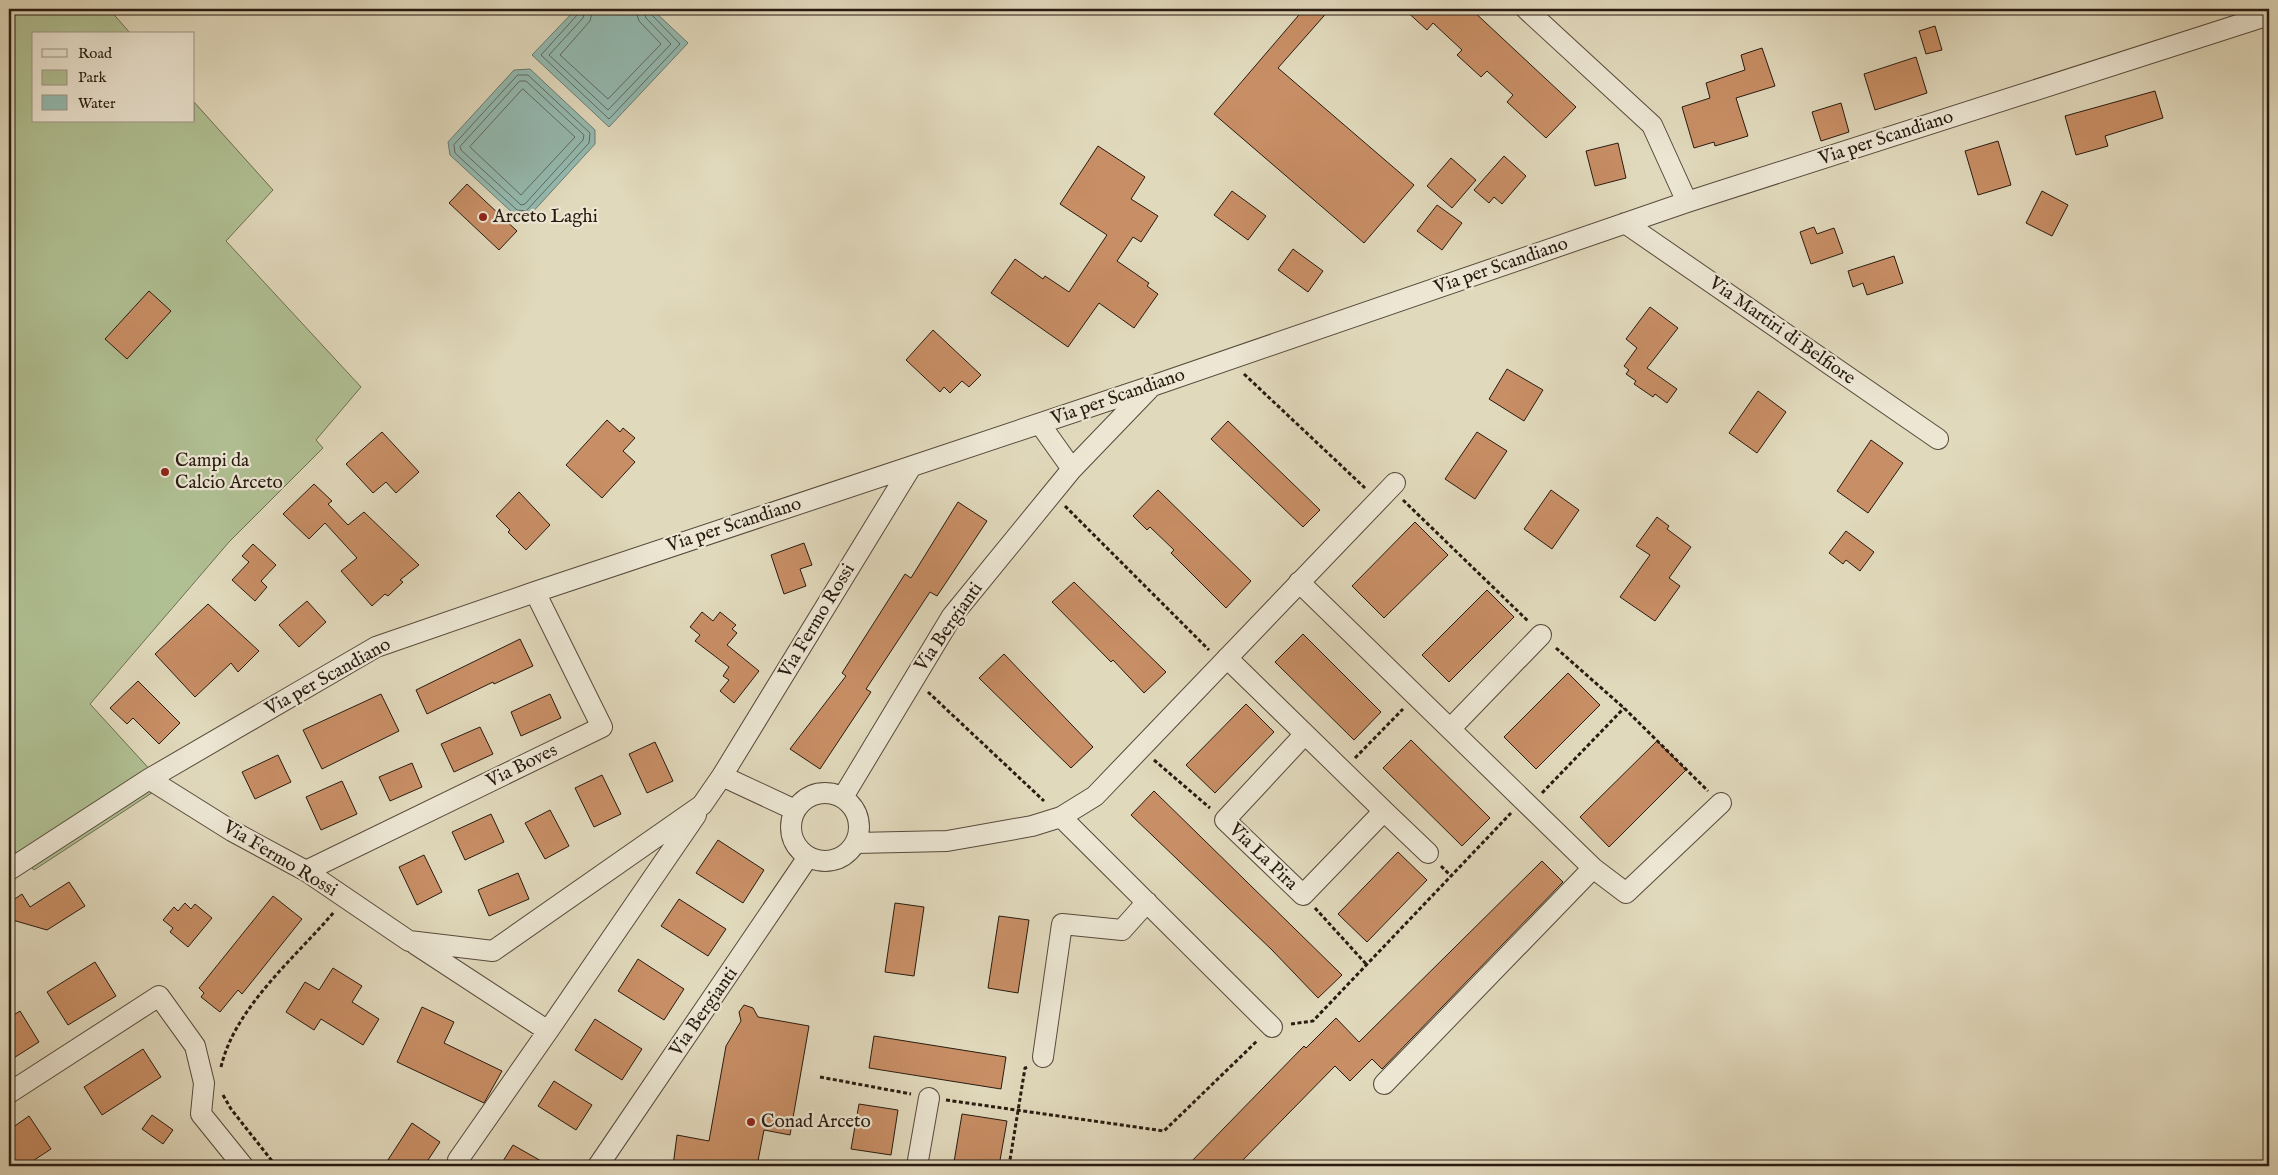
<svg xmlns="http://www.w3.org/2000/svg" width="2278" height="1175" font-family="'IM FELL English',serif">
  <rect width="100%" height="100%" fill="#e1d9bc"/>
  <filter id="stains"><feTurbulence type="fractalNoise" baseFrequency=".004" numOctaves="4"/><feColorMatrix values="0 0 0 0 .2 0 0 0 0 .09 0 0 0 0 .02 0 0 0 .5 -.17"/></filter>
  <radialGradient id="worn" r=".72"><stop offset=".6" stop-color="#630" stop-opacity="0"/><stop offset="1" stop-color="#630" stop-opacity=".3"/></radialGradient>
  <path fill="#b0c093" stroke="#6c6e52" d="M9,9H109L131,34H34V121H194V102L273,190L226,241L361,387L316,440L323,448L229,542L90,704L164,785L34,870L9,845Z"/>
  <path fill="#94bab1" stroke="#697a71" d="M576,9H652L688,43L609,127L532,55Z
    M530,69L595,130V144L529,216H516L450,155L448,142L514,70Z"/>
  <g fill="none" stroke-linecap="round" stroke-linejoin="round">
    <path stroke="#5e6a60" stroke-width="1" d="M579,9L578,14L541,55L609,119L680,44L651,14L649,9
      M586,9L583,18L549,55L608,110L671,44L646,18L643,9
      M593,9L590,21L560,55L608,99L661,44L639,21L635,9
      M518,75H528L590,133L589,143L526,211L517,210L455,153L454,145Z
      M520,81H526L584,135L583,140L525,204L521,205L461,150L460,147Z
      M523,89L575,137L521,195L470,147Z"/>
  </g>
  <path fill="#c88e65" stroke="#291b10" d="M1304,9H1330L1278,68L1414,185L1364,243L1214,114Z
    M1404,9H1471L1576,107L1546,138L1507,102L1513,95L1487,71L1481,77L1457,55L1462,50L1433,23L1427,30Z
    M1935,26L1942,50L1926,54L1919,31Z
    M1762,48L1775,86L1736,98L1748,136L1715,146L1714,142L1694,148L1682,107L1710,98L1706,83L1745,70L1741,55Z
    M1916,57L1927,93L1875,110L1864,74Z
    M2155,91L2163,118L2105,136L2108,146L2076,155L2065,116Z
    M1841,103L1849,132L1821,141L1812,112Z
    M1998,141L2011,185L1978,195L1965,151Z
    M1618,143L1626,178L1595,186L1586,151Z
    M1098,146L1145,177L1131,199L1158,216L1141,242L1133,237L1117,261L1149,283L1147,286L1158,294L1134,328L1099,303L1068,347L991,293L1015,259L1043,279L1045,276L1069,292L1107,235L1060,204Z
    M1504,156L1526,176L1502,204L1494,197L1489,203L1474,190Z
    M1451,158L1476,180L1452,208L1427,186Z
    M467,184L517,231L499,250L449,203Z
    M1232,191L1266,216L1248,240L1214,215Z
    M2042,191L2068,205L2052,236L2026,223Z
    M1437,205L1462,223L1442,250L1417,231Z
    M1814,227L1817,234L1834,228L1843,253L1811,264L1800,232Z
    M1293,249L1323,271L1308,292L1278,270Z
    M1894,256L1903,283L1867,295L1863,283L1853,287L1848,271Z
    M149,291L171,311L127,359L105,339Z
    M1650,307L1678,328L1647,368L1677,389L1667,403L1655,394L1653,397L1634,384L1636,381L1626,374L1629,370L1624,366L1637,348L1626,339Z
    M933,330L981,375L969,387L962,381L950,393L944,387L940,392L906,360Z
    M1507,369L1543,390L1524,421L1489,399Z
    M1758,391L1786,412L1757,453L1729,433Z
    M607,420L620,432L623,428L635,438L623,451L635,462L602,498L566,465Z
    M1228,421L1320,510L1303,527L1211,439Z
    M382,432L419,472L396,493L386,482L373,493L346,464Z
    M1477,432L1507,451L1475,499L1445,479Z
    M1871,440L1903,463L1868,513L1837,491Z
    M314,484L332,501L328,504L348,525L364,512L419,565L400,580L403,582L388,596L385,594L372,606L341,571L357,558L325,523L309,539L283,514Z
    M1158,490L1251,581L1226,608L1171,553L1174,550L1150,527L1147,530L1133,516Z
    M1551,490L1579,510L1552,549L1524,529Z
    M519,492L550,525L526,550L508,532L510,530L496,516Z
    M958,502L987,521L937,596L930,592L866,689L871,692L820,769L790,749L846,676L842,673L905,574L911,578Z
    M1657,517L1669,526L1667,529L1691,547L1669,578L1680,586L1655,621L1620,597L1650,555L1636,546Z
    M1415,522L1448,555L1384,618L1352,586Z
    M1846,531L1874,552L1860,571L1846,560L1843,564L1829,553Z
    M804,543L812,565L800,569L806,586L784,594L771,555Z
    M253,544L276,565L261,581L267,587L255,601L232,580L249,562L242,556Z
    M1074,582L1166,672L1144,693L1113,660L1111,662L1052,602Z
    M1487,590L1514,617L1449,682L1422,655Z
    M307,601L326,622L299,647L279,625Z
    M208,604L259,651L238,672L231,663L195,697L155,654Z
    M702,612L713,621L720,612L736,625L732,629L737,633L727,645L759,671L734,703L720,691L729,680L723,676L729,667L695,641L700,635L690,627Z
    M1303,634L1381,712L1354,740L1275,662Z
    M520,639L533,666L494,684L493,682L427,714L416,690Z
    M1004,654L1093,747L1071,768L979,678Z
    M1568,673L1600,705L1536,769L1504,737Z
    M138,681L180,723L159,744L133,718L127,724L110,708Z
    M381,694L399,731L322,769L303,730Z
    M550,694L561,718L521,736L511,712Z
    M1246,704L1274,732L1215,793L1186,765Z
    M480,727L493,754L454,772L441,744Z
    M1411,740L1490,818L1462,846L1383,768Z
    M1657,741L1686,770L1609,847L1580,817Z
    M655,742L673,781L647,793L629,754Z
    M278,755L291,782L255,799L242,772Z
    M412,763L422,787L390,801L379,777Z
    M602,775L621,814L594,827L575,788Z
    M342,781L357,814L321,830L306,797Z
    M1154,791L1342,975L1318,998L1272,950L1131,815Z
    M550,810L569,846L545,859L525,823Z
    M491,814L504,842L465,860L452,832Z
    M718,840L764,870L743,903L696,873Z
    M1398,852L1427,880L1367,942L1338,914Z
    M424,855L442,892L417,905L399,867Z
    M1542,861L1563,882L1382,1069L1372,1059L1350,1081L1335,1066L1237,1166H1187L1304,1046L1306,1048L1336,1018L1359,1042Z
    M518,873L529,899L489,916L478,890Z
    M69,882L85,906L47,930L9,919V903L22,894L30,907Z
    M273,896L302,919L242,994L238,990L220,1012L201,997L204,993L199,988Z
    M679,899L726,929L708,956L661,926Z
    M185,903L191,909L195,904L212,918L188,947L170,932L173,928L163,920L174,907L178,911Z
    M895,903L924,907L914,976L885,972Z
    M999,916L1029,920L1018,993L988,988Z
    M638,959L684,989L664,1020L618,991Z
    M95,962L116,996L68,1025L47,992Z
    M333,968L362,986L352,1002L379,1019L363,1045L321,1019L314,1030L286,1012L305,982L319,990Z
    M744,1005L753,1008L758,1017L809,1026L790,1135L764,1130L757,1166H673L677,1135L709,1141L726,1046L741,1021L739,1012Z
    M422,1007L454,1022L444,1043L502,1071L484,1103L397,1062Z
    M20,1011L39,1042L9,1061V1018Z
    M595,1019L642,1049L622,1080L575,1050Z
    M874,1036L1006,1057L1001,1089L869,1068Z
    M143,1049L161,1077L102,1115L84,1087Z
    M554,1081L592,1105L576,1130L538,1106Z
    M859,1104L898,1110L891,1155L851,1149Z
    M962,1114L1007,1121L999,1166H978L954,1162Z
    M152,1115L173,1130L163,1144L142,1129Z
    M29,1116L51,1149L25,1166H9V1130Z
    M412,1123L440,1142L424,1166H384Z
    M513,1145L550,1166H500Z"/>
  <g fill="none" stroke-linecap="round" stroke-linejoin="round">
    <defs>
      <path id="minor" d="M1526,9L1652,125L1687,202
        M1625,223L1938,439
        M1040,424L1072,469
        M1299,582L1593,868L1626,893L1721,803
        M1227,658L1384,811L1303,895L1225,820L1305,734
        M1450,729L1541,635
        M722,776L795,810
        M149,779L232,831L306,871L409,941L493,951L702,805L722,776L911,467
        M791 827a34 34 0 1 1 68 0a34 34 0 1 1-68 0Z
        M843,797L952,616L1072,469L1149,389
        M1384,811L1428,853
        M1061,817L1272,1027
        M856,843L947,841L1032,826L1061,817L1095,796L1395,483
        M9,870L149,779L376,647L535,592L1152,386L1687,202L2269,15
        M306,871L602,727L535,592
        M415,944L548,1031L696,815
        M1043,1057L1062,924L1122,930L1147,902
        M1384,1084L1593,868
        M9,1093L159,996L195,1046L204,1083L201,1114L243,1166
        M458,1160L548,1031
        M598,1166L808,857
        M917,1166L929,1098"/>
    </defs>
    <use href="#minor" stroke="#574a3b" stroke-width="22"/>
    <path stroke="#291b10" stroke-width="3" stroke-dasharray="4 2.5" stroke-linecap="butt" d="M1244,374L1365,488
      M1403,500L1528,621
      M1065,506L1209,650
      M1556,648L1624,708L1708,791
      M928,692L1044,801
      M1355,758L1403,709
      M1154,760L1210,808
      M1542,793L1624,708
      M1441,866L1451,876
      M1315,908L1367,965
      M1291,1024L1313,1021L1511,813
      M221,1067C235,1007 295,958 334,912
      M820,1077L911,1094
      M223,1095L231,1109L276,1166
      M946,1100L1164,1131L1258,1040
      M1009,1166L1025,1068L1028,1067"/>
    <use href="#minor" stroke="#ece6d3" stroke-width="20"/>
  </g>
  <g fill="#8f2418" stroke="#ece6d3" stroke-width="2">
    <circle cx="483" cy="217" r="5"/>
    <circle cx="165" cy="472" r="5"/>
    <circle cx="751" cy="1122" r="5"/>
  </g>
  <g text-anchor="middle" dominant-baseline="central" stroke-width="4.5" stroke-linejoin="round" paint-order="stroke">
    <g font-size="19" fill="#291b10" stroke="#ece6d3">
      <text transform="translate(1886 138) rotate(-18)">Via per Scandiano</text>
      <text transform="translate(1501 266) rotate(-19)">Via per Scandiano</text>
      <text transform="translate(1782 331) rotate(35)">Via Martiri di Belfiore</text>
      <text transform="translate(1118 397) rotate(-19)">Via per Scandiano</text>
      <text transform="translate(734 525) rotate(-18)">Via per Scandiano</text>
      <text transform="translate(817 621) rotate(-59)">Via Fermo Rossi</text>
      <text transform="translate(949 627) rotate(-55)">Via Bergianti</text>
      <text transform="translate(328 677) rotate(-29)">Via per Scandiano</text>
      <text transform="translate(522 766) rotate(-26)">Via Boves</text>
      <text transform="translate(1263 857) rotate(44)">Via La Pira</text>
      <text transform="translate(280 859) rotate(31)">Via Fermo Rossi</text>
      <text transform="translate(704 1012) rotate(-55)">Via Bergianti</text>
    </g>
    <g font-size="19" fill="#291b10" stroke="#ece6d3" text-anchor="start">
      <text x="493" y="217">Arceto Laghi</text>
      <text x="175" y="461">Campi da<tspan x="175" dy="22">Calcio Arceto</tspan></text>
      <text x="761" y="1122">Conad Arceto</text>
    </g>
  </g>
  <rect width="2278" height="1175" fill="none" stroke="#e1d9bc" stroke-width="30"/>
  <rect x="10" y="10" width="2258" height="1155" fill="none" stroke="#291b10" stroke-width="2.5"/>
  <rect x="15" y="15" width="2248" height="1145" fill="none" stroke="#291b10"/>
  <rect x="32" y="32" width="162" height="90" fill="#ece6d3" stroke="#9e9585"/>
  <rect x="42" y="49" width="25" height="8" fill="#ece6d3" stroke="#9e9585"/>
  <text x="78" y="58" font-size="15" fill="#291b10">Road</text>
  <rect x="42" y="70" width="25" height="15" fill="#b0c093" stroke="#9e9585"/>
  <text x="78" y="82" font-size="15" fill="#291b10">Park</text>
  <rect x="42" y="95" width="25" height="15" fill="#94bab1" stroke="#9e9585"/>
  <text x="78" y="108" font-size="15" fill="#291b10">Water</text>
  <rect width="100%" height="100%" filter="url(#stains)"/>
  <rect width="100%" height="100%" fill="url(#worn)"/>
</svg>
